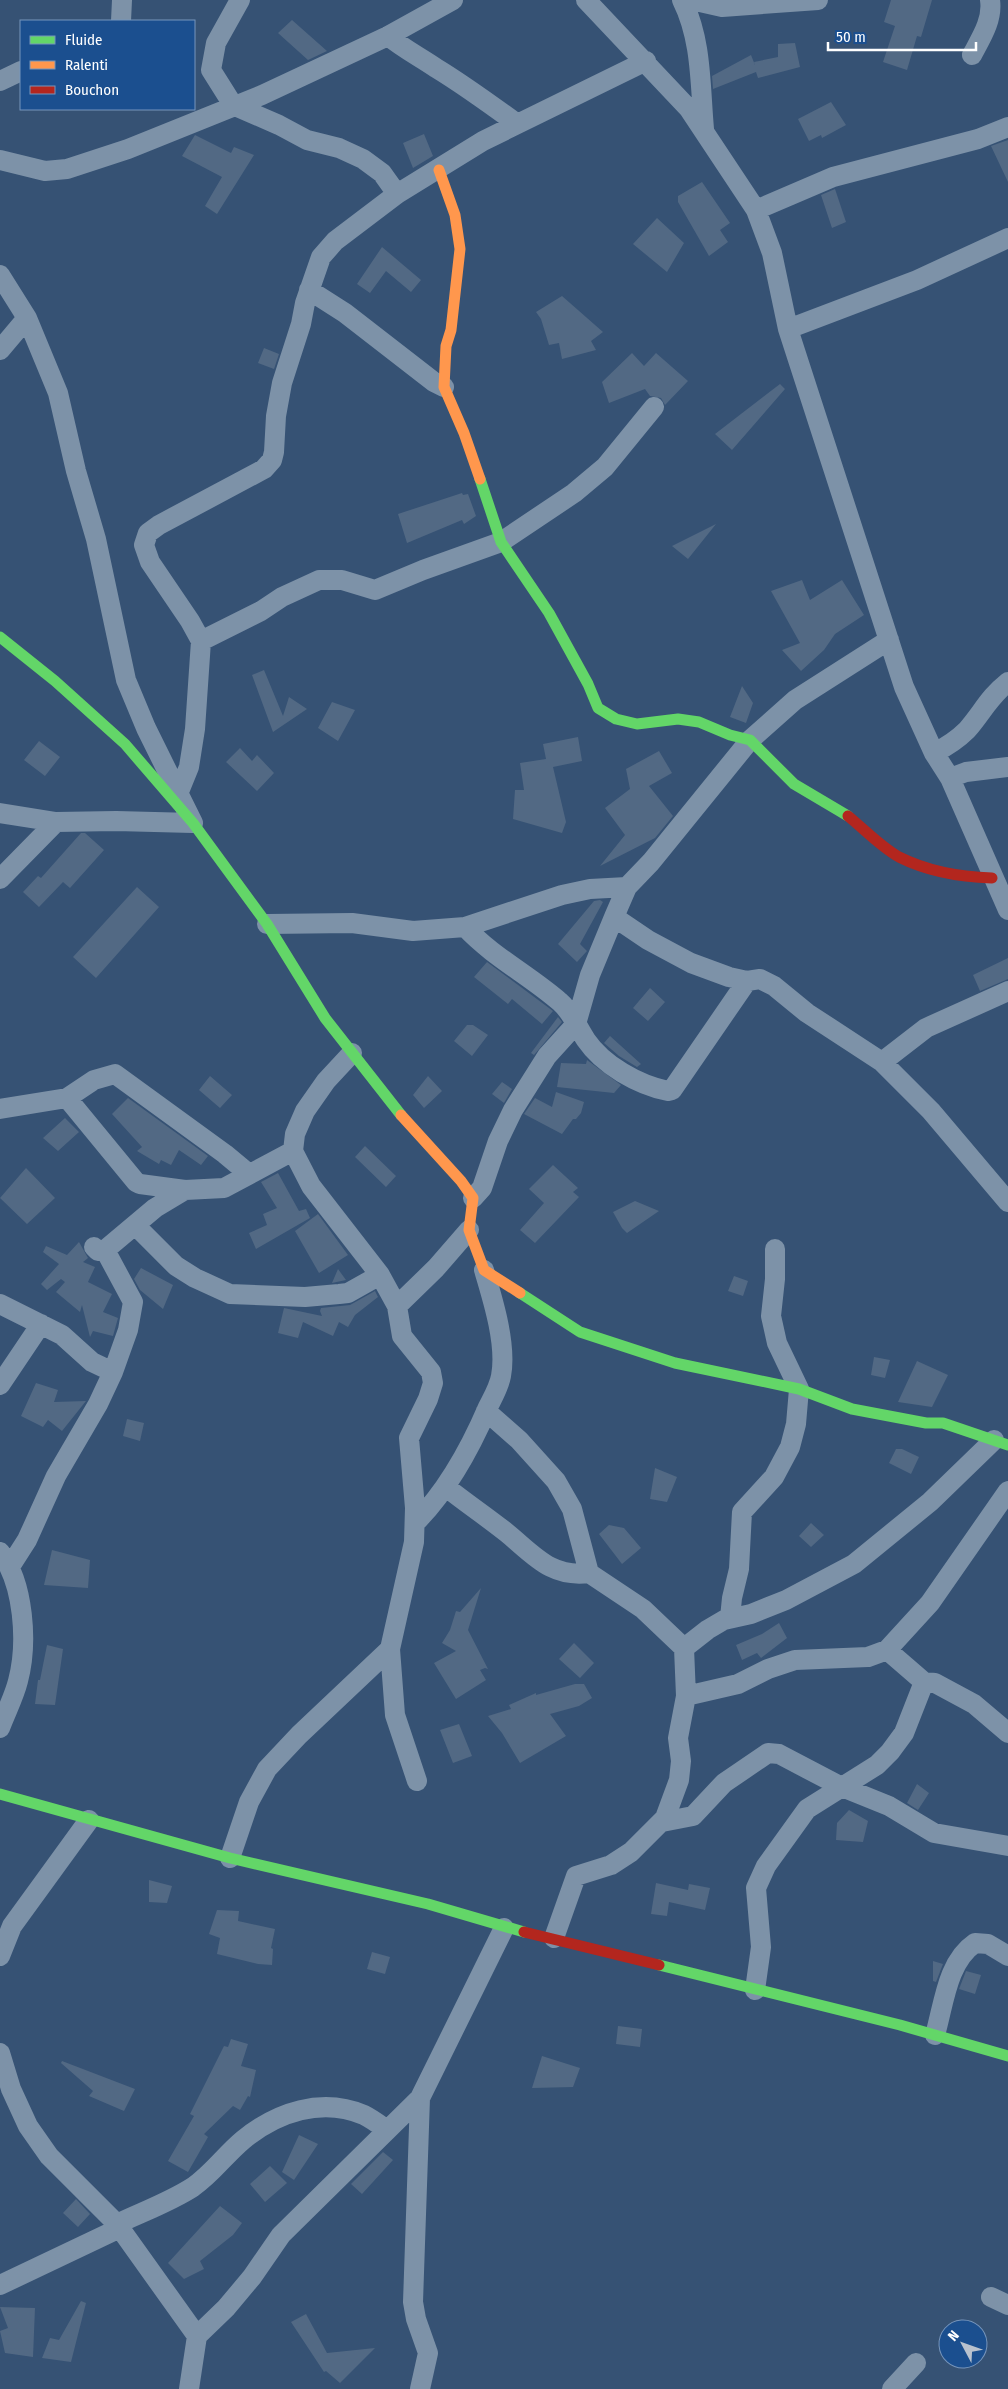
<svg xmlns="http://www.w3.org/2000/svg" width="1008" height="2389" font-family="'Fira Sans Condensed',sans-serif">
  <rect width="100%" height="100%" fill="#365274"/>
  <path fill="#526984" d="M891,0H932L921,37L917,36L907,70L883,62L895,26L884,22Z
    M292,20L327,51L308,60L278,33Z
    M795,43L800,67L758,78L756,72L713,89L712,76L751,55L755,65L754,62L778,57V44Z
    M831,102L846,125L822,138L821,135L809,141L798,119Z
    M424,134L433,156L413,168L403,143Z
    M195,135L231,153L234,147L254,155L217,214L205,206L222,177L182,156Z
    M1008,140V182L991,146Z
    M702,182L730,223L720,230L728,242L709,256L678,202V196Z
    M835,189L846,222L832,228L821,195Z
    M657,218L684,243L667,272L633,244Z
    M382,247L421,280L411,292L386,271L370,293L357,284Z
    M562,296L603,332L591,341L596,350L562,359L559,343L549,345L541,319L536,312Z
    M264,348L279,354L274,369L258,363Z
    M632,353L644,366L656,353L688,381L665,405L661,398L650,396L645,389L609,403L602,382Z
    M780,384L785,389L732,450L715,434Z
    M462,493L463,495L468,494L476,516L464,524L462,520L407,543L398,514Z
    M716,524L688,559L672,546Z
    M802,580L810,600L842,580L864,615L835,634L824,650L801,671L782,650L800,643L771,591Z
    M264,670L283,716L289,697L307,709L273,732L252,675Z
    M742,686L753,703L746,723L730,717Z
    M332,702L355,710L338,741L318,728Z
    M578,737L582,761L553,767L566,822L562,833L513,819L515,790H524L520,763L546,759L543,744Z
    M39,741L60,757L45,776L24,760Z
    M240,748L252,761L257,755L274,773L257,791L226,762Z
    M659,751L672,773L649,786L673,816L655,838L600,866L625,835L605,808L630,789L626,769Z
    M81,833H85L104,850L70,888L63,882L39,907L23,892L38,876L41,878Z
    M137,887L159,907L96,978L73,957Z
    M600,900L603,902L580,944L587,951L577,962L558,944L594,901Z
    M1008,958V979L980,991L973,975Z
    M487,962L553,1011L542,1024L512,999L508,1004L474,977Z
    M650,988L665,1002L648,1021L633,1008Z
    M558,1017L562,1022L534,1055L531,1053Z
    M467,1025H473L488,1035L472,1056L454,1041Z
    M610,1036L641,1064L637,1067L619,1056L604,1043Z
    M587,1060L621,1085L614,1093L557,1087L561,1063L586,1064Z
    M210,1076L232,1095L220,1108L199,1090Z
    M428,1076L442,1091L424,1108L413,1095Z
    M502,1082L512,1089L504,1103L492,1094Z
    M556,1092L584,1102L581,1113L576,1119H573L562,1134L524,1114L535,1098L552,1107Z
    M128,1098L208,1156L201,1165L179,1150L171,1165L161,1160L159,1164L137,1151L142,1147L112,1114Z
    M65,1118L79,1132L58,1151L43,1138Z
    M365,1146L396,1176L386,1187L355,1157Z
    M553,1165L578,1188L573,1192L579,1197L535,1243L520,1230L544,1203L529,1189Z
    M26,1168L55,1198L27,1224L0,1198Z
    M278,1173L299,1211L306,1209L310,1218L256,1249L249,1233L267,1225L263,1214L277,1208L261,1182Z
    M635,1201L659,1211L627,1233L622,1228L613,1212Z
    M318,1214L348,1255L319,1273L295,1231Z
    M79,1242L88,1258L83,1262L95,1267L88,1282L112,1294L103,1312L118,1318L113,1336L93,1331L90,1337L82,1305L80,1312L56,1292L65,1282L61,1279L47,1290L41,1284L59,1264L43,1252L46,1246L67,1255Z
    M141,1268L173,1285L163,1309L140,1290L134,1279Z
    M338,1269L346,1280L332,1283Z
    M734,1276L748,1281L743,1296L728,1291Z
    M375,1291L378,1297L355,1315L348,1327L339,1322L333,1336L303,1322L298,1338L278,1333L284,1308L322,1316L320,1311L321,1308L350,1305Z
    M874,1357L890,1360L885,1378L871,1375Z
    M917,1361L948,1375L932,1407L898,1402Z
    M36,1383L58,1390L54,1402L86,1401L62,1431L48,1420L43,1427L21,1416Z
    M127,1419L144,1423L140,1441L123,1436Z
    M896,1449H902L919,1457L911,1474L889,1463Z
    M655,1468L677,1477L667,1502L650,1499Z
    M811,1523L824,1535L811,1547L799,1536Z
    M609,1525L624,1528L641,1548L622,1564L599,1534Z
    M52,1550L90,1560L88,1588L44,1585Z
    M481,1588L468,1630L488,1669L485,1668L480,1670L486,1680L456,1699L434,1663L456,1651L442,1643L450,1630L456,1611L460,1612Z
    M779,1623L787,1638L761,1658L757,1653L742,1660L736,1645L762,1634Z
    M574,1643L594,1663L580,1678L559,1659Z
    M47,1645L63,1649L55,1705L35,1704L38,1680H40Z
    M575,1684H584L592,1698L579,1706L550,1714L566,1736L520,1763L502,1733L488,1716L511,1709L509,1705L536,1693V1695Z
    M459,1724L472,1756L453,1763L440,1730Z
    M917,1784L929,1793L918,1810L907,1803Z
    M849,1810L868,1821L863,1842L836,1840L837,1823Z
    M149,1880L172,1886L167,1903L149,1902Z
    M656,1883L688,1890L689,1884L710,1888L705,1910L669,1902L667,1916L651,1914Z
    M217,1910L239,1911L238,1921L275,1929L271,1948L273,1949L272,1965L258,1964L217,1954L220,1938L209,1934Z
    M372,1952L390,1957L385,1974L367,1969Z
    M933,1961L943,1964L936,1982L933,1981Z
    M966,1971L981,1975L975,1994L959,1989Z
    M618,2026L642,2029L640,2047L616,2044Z
    M231,2039L248,2044L241,2066L256,2070L250,2097L248,2096L240,2110L233,2106L204,2134L208,2137L188,2172L168,2161L194,2116L190,2114L224,2046L228,2047Z
    M542,2056L580,2068L573,2087L532,2088Z
    M62,2061L135,2089L124,2111L89,2096L93,2091L61,2063Z
    M299,2135L318,2144L294,2180L282,2172Z
    M383,2152L393,2160L362,2194L351,2184Z
    M270,2166L287,2183L265,2202L250,2184Z
    M76,2199L90,2214L78,2227L63,2213Z
    M220,2206L242,2223L233,2235L200,2261L204,2269L184,2279L168,2263Z
    M81,2301L86,2303L71,2362L42,2358L50,2338L59,2340Z
    M0,2307L35,2308L33,2357L5,2353L0,2331L8,2328Z
    M306,2314L327,2353L375,2348L340,2383L326,2371L324,2372L291,2322Z"/>
  <g fill="none" stroke-linecap="round" stroke-linejoin="round">
    <path stroke="#7d92a8" stroke-width="20" d="M240,0L216,43L211,70L233,105L279,125L307,140L339,148L363,159L382,173L397,194
      M586,0L689,109L756,210L772,253L788,329L904,687L934,753L950,778L1008,910
      M682,0C702,40 700,85 704,129
      M691,0L722,7L818,0
      M121,21L122,0
      M388,36C404,49 420,57 436,68C464,85 490,104 516,123
      M972,55C981,38 993,20 990,0
      M0,81L21,71
      M0,160L45,171L67,169L128,149L262,95L388,36L453,0
      M756,210L833,177L978,139L1008,127
      M0,275L27,318L58,393L76,471L96,539L126,680L146,728L193,823L116,821L56,822L0,813
      M309,290L345,313L434,382L444,387
      M788,329L917,280L1008,238
      M0,350L27,318
      M889,640L795,700L750,740L651,862L627,887L614,917L648,940L691,963L729,977L747,981L760,979L774,986L807,1013L882,1062L931,1111L1008,1202
      M201,641L261,611L282,597L319,580H342L375,590L423,570L501,542L574,493L605,467L654,407
      M934,753C946,747 957,740 967,730C982,713 989,697 1008,682
      M950,778L966,772L1008,767
      M178,794L189,767L195,729L201,641L190,621L150,562L144,545L148,533L159,525L264,469L272,460L274,452L276,416L282,383L301,324L305,303L321,257L335,241L397,194L483,141L646,61
      M0,879L56,822
      M267,924L352,923L413,931L465,927L562,895L590,889L627,887
      M465,927C493,957 529,975 560,1002C571,1011 578,1028 586,1040C603,1065 638,1085 668,1091L672,1090L747,981
      M352,1053L326,1081L305,1111L295,1134L293,1151L311,1186L380,1275L397,1306L402,1336L431,1372L433,1383L428,1399L409,1438L415,1508L414,1542L390,1649L395,1715L417,1781
      M882,1062L926,1028L1008,991
      M67,1098L136,1182L140,1184L185,1190L224,1188L293,1151
      M0,1109L67,1098L94,1080L115,1074L225,1154L249,1174
      M473,1198L482,1188L498,1141L513,1110L547,1056L576,1024L590,975L614,917
      M135,1225L176,1266L195,1278L230,1294L305,1297L339,1294L348,1293L380,1275
      M94,1247L98,1251L105,1250L155,1208L185,1190
      M0,1304L62,1335L92,1362L113,1372
      M397,1306L436,1268L469,1230
      M0,1385L41,1324
      M486,1411L519,1440L556,1481L572,1509L589,1573
      M446,1487C466,1503 487,1517 507,1533C534,1555 551,1578 589,1573L643,1609L684,1648L686,1696L678,1738L681,1761L679,1780L665,1818L631,1852L611,1865L576,1876L554,1938
      M415,1523C447,1491 470,1449 488,1407C493,1397 499,1387 501,1376C507,1345 493,1300 484,1270
      M0,1552C24,1583 28,1643 18,1681C14,1697 6,1712 0,1728
      M11,1565L27,1540L56,1476L98,1404L113,1372L128,1330L133,1302L105,1250
      M730,1618L732,1598L739,1569L742,1512L774,1477L790,1447L796,1424L799,1389L777,1343L771,1316L775,1279V1249
      M684,1648L707,1630L724,1620L751,1614L786,1600L854,1564L930,1502L994,1440
      M887,1650L924,1682L935,1683L974,1704L1008,1733
      M686,1696L738,1684L768,1669L795,1660L868,1657L887,1650L930,1603L1008,1491
      M662,1822L693,1816L724,1783L768,1753L779,1754L842,1787L889,1806L934,1833L1008,1846
      M230,1858L249,1802L267,1769L299,1735L390,1649
      M0,1956L12,1926L89,1820
      M755,1990L761,1947L756,1888L766,1866L807,1809L877,1765L890,1752L904,1733L924,1682
      M935,2035C944,2004 947,1962 975,1943L988,1944L1008,1956
      M0,2053L11,2089L28,2126L49,2156L117,2224L197,2336
      M420,2098L413,2302L416,2319L428,2353L420,2389
      M117,2224C142,2212 170,2202 193,2187C212,2174 225,2155 243,2140C277,2112 322,2097 364,2115C372,2119 380,2125 387,2130
      M0,2285L120,2228
      M991,2297L1008,2305
      M189,2389L197,2336L226,2308L252,2277L281,2235L420,2098L504,1928
      M892,2389L916,2363"/>
    <path stroke="#63d668" stroke-width="11" d="M480,479L501,542L549,613L588,684L598,708L616,719L637,724L678,719L699,722L730,735L750,740L794,784L848,816
      M0,637L55,681L125,744L193,823L267,924L325,1018L401,1115
      M520,1293L580,1332L675,1363L799,1389L852,1409L926,1423H943L1008,1445
      M0,1794L230,1858L428,1904L524,1932
      M659,1965L900,2025L1008,2056"/>
    <path stroke="#ff974d" stroke-width="11" d="M439,170L455,215L460,249L451,330L446,346L444,387L464,433L480,479
      M401,1115L461,1181L473,1198L469,1230L484,1270L520,1293"/>
    <path stroke="#b3261e" stroke-width="11" d="M848,816C864,829 881,847 899,857C929,872 959,877 992,878
      M524,1932L659,1965"/>
  </g>
  <rect x="20" y="20" width="175" height="90" fill="#1b4f8f" stroke="#7695bc"/>
  <rect x="30" y="36" width="25" height="8" fill="#63d668" stroke="#7695bc"/>
  <text x="65" y="45" font-size="15" fill="#ffffff">Fluide</text>
  <rect x="30" y="61" width="25" height="8" fill="#ff974d" stroke="#7695bc"/>
  <text x="65" y="70" font-size="15" fill="#ffffff">Ralenti</text>
  <rect x="30" y="86" width="25" height="8" fill="#b3261e" stroke="#7695bc"/>
  <text x="65" y="95" font-size="15" fill="#ffffff">Bouchon</text>
  <g transform="translate(963 2344) rotate(311)"><circle r="24" fill="#1b4f8f" stroke="#7695bc"/>
  <path d="M0-4L9 19L0 12L-9 19Z" fill="#b9c2ce"/>
  <text y="-8" font-size="14" font-weight="bold" text-anchor="middle" fill="#ffffff">N</text>
  </g>
  <path d="M828 42v8h148v-8" fill="none" stroke="#ffffff" stroke-width="2.5"/>
  <text x="836" y="42" font-size="15" fill="#ffffff" stroke="#1b4f8f" stroke-width="4" paint-order="stroke">50 m</text>
</svg>
